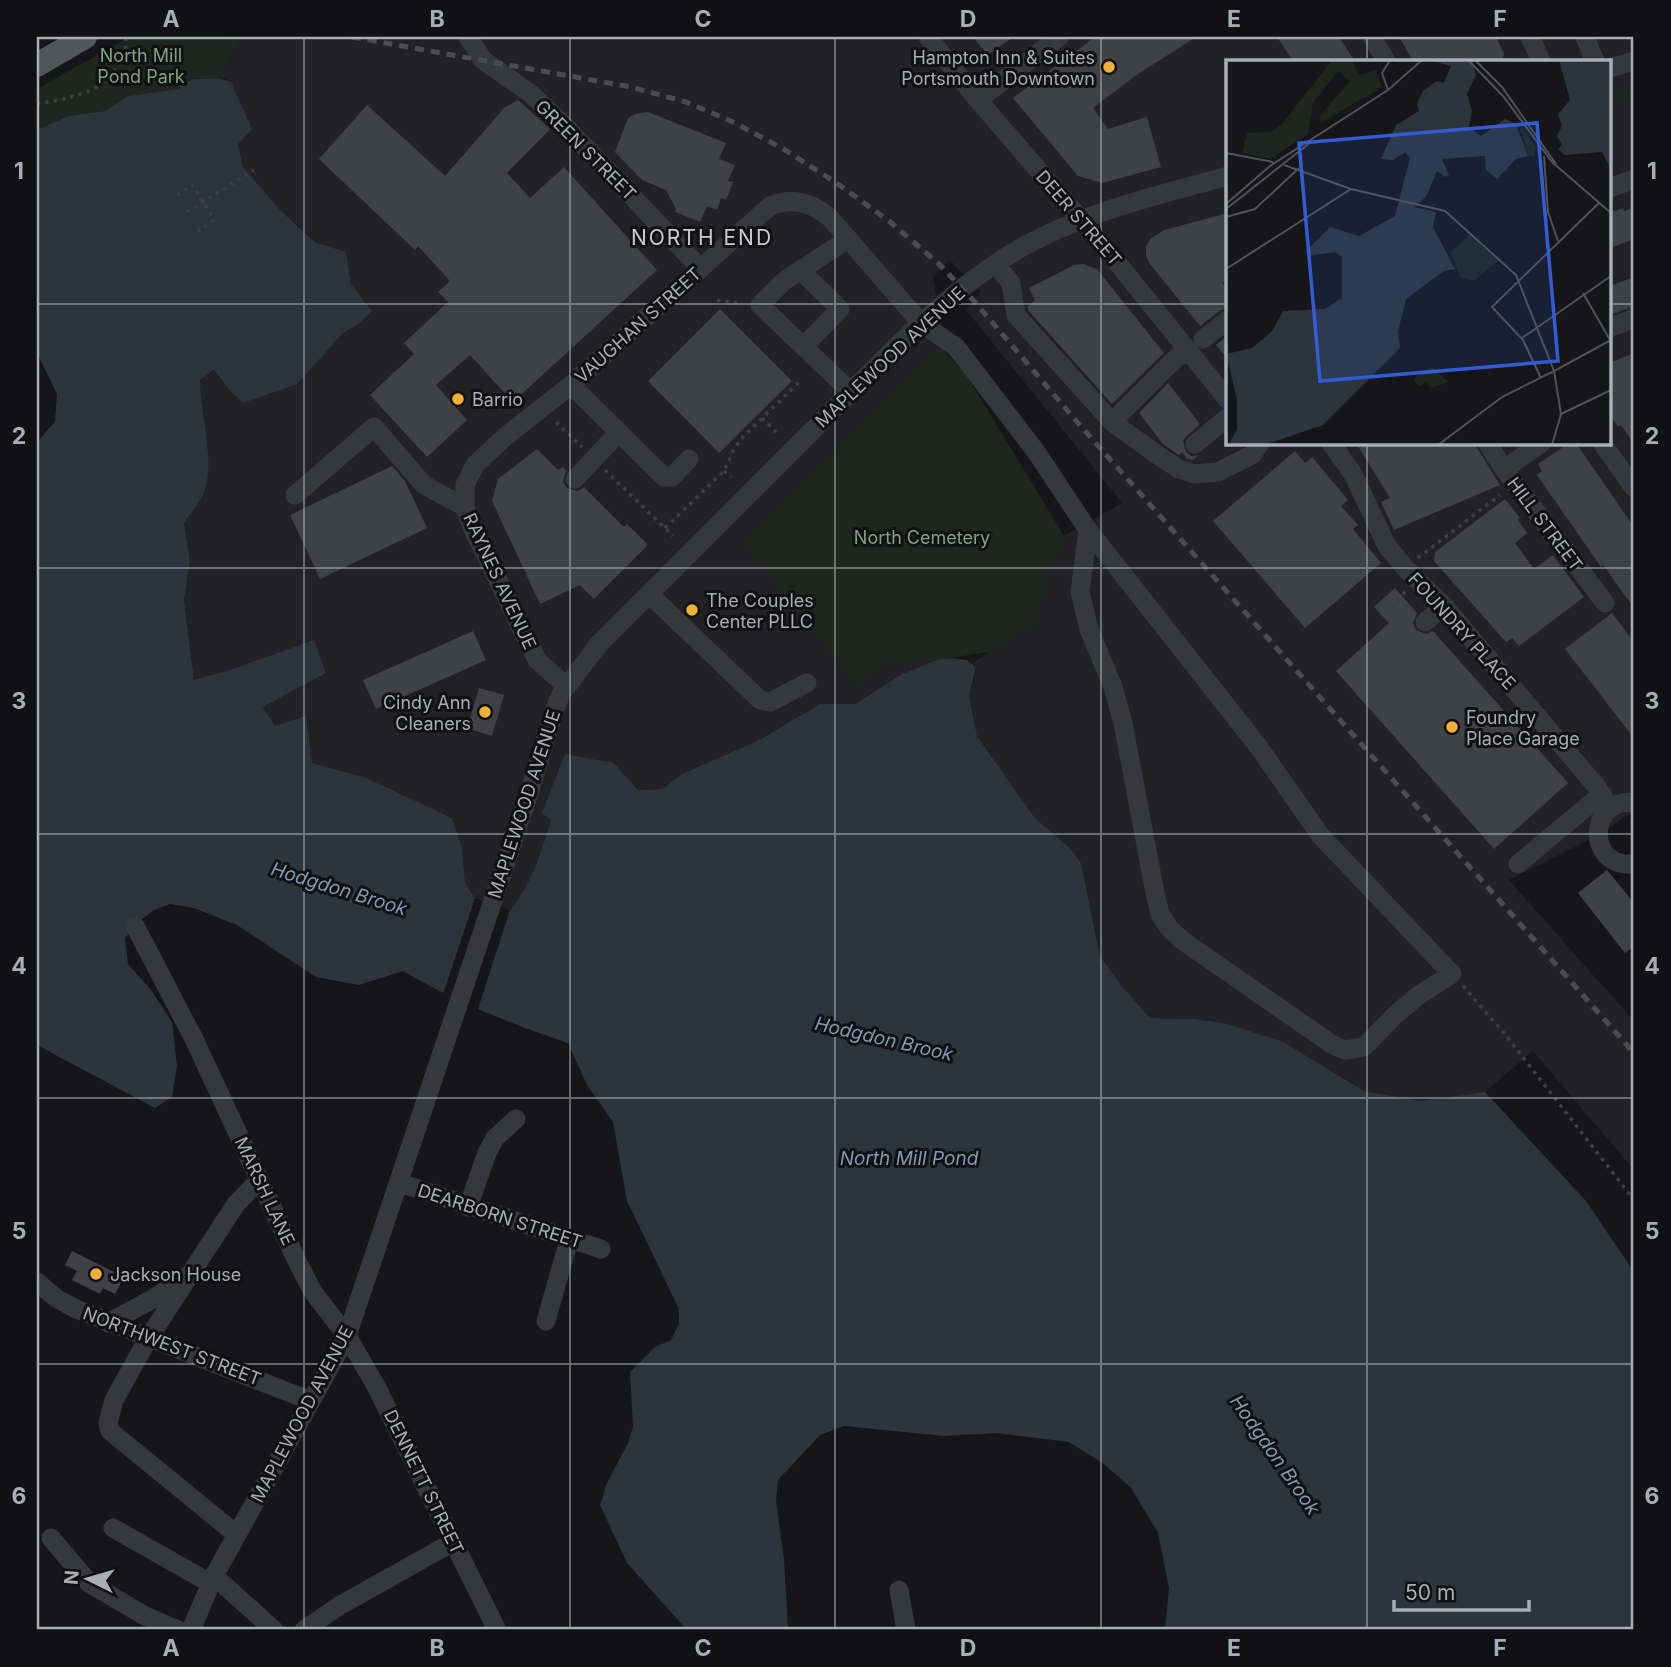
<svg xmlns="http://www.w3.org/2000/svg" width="1671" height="1667" font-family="Inter,sans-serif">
  <rect width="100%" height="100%" fill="#161618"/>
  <path fill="#222225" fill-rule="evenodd" d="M218,37H1634V811L1597,836L1509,880L1634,1021V1170L1533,1051L1485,1092L1421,1101L1364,1091L1282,1041L1224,1023L1194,1019L1150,1018L1120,984L1100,956L1081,863L1071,849L1035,818L977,736L969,696L975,675L976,667L973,663L989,652L937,660L902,674L854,704H820L759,740L682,774L662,789L638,790L614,763L565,754L551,820L539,861L523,895L511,910L475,898L465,883L462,848L364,777L312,763L276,727L263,707L326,673L230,670L194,680L184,600L190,561L184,522L205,491L208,447L200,403V380L213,370L230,391L243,403L296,384L343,333L359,324L372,311L351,284L346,252L316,242L280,210L243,167L238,144L243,108L233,86L224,78H218L241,41ZM1228,61H1610V443H1228ZM945,255L981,292L966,310L1122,503L1064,536L971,383L957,364L947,355L933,277L949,261Z"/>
  <path fill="#1e261f" d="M129,37H218L241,41L218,78L194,79L181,89L128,96L105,111L68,116L37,130V89Z
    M1634,87V97L1610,105V94Z
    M939,351L957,364L971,383L1064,536L1034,624L991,652L884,664L856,686L744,543L932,354Z"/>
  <path fill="#2c353c" d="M218,78L231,82L252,129L238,144L243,167L280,210L315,242L346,252L351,284L372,311L359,324L343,333L297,384L243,403L230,391L214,370L200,380C200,414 215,457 205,490C201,501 190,513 184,523L190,561L184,600L194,680L230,670L314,640L326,673L263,707L275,726L306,716L312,763L364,777L452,818L462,848L465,883L475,898L511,910C532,883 541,853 551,820L542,813L565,754L614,763L638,790L662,789L682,774L759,740L820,704H855L902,674L937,660L949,658L967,660L976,667L969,696L977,736L1035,818L1071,849L1081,863L1100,956L1120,984L1150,1018L1194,1019L1224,1023L1282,1041L1364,1091L1421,1101L1485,1092L1586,1201L1634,1272V1630H1165L1169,1588L1158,1533L1131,1488L1104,1464L1069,1442L997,1433L944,1436L844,1426L820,1435L778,1480L776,1501L784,1559L788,1630H687L627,1563L600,1505L607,1483L628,1443L633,1427L630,1372L655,1347L671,1340L679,1324V1309L627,1201L613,1122L587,1085L568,1043C510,1023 455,1002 403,971L359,985L316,977L237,925L194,908L170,904L154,910L140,921L125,938L128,964L151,990L172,1022L177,1066L172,1097L155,1108L37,1045V442L55,422L57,394L37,353V130L68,116L105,111L128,96L180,89V85L194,79Z"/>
  <path fill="#161618" d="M475,898L510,910L477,1012L442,997Z"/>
  <path fill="#404145" d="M973,37H1013L988,55Z
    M1095,37H1196L1135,76L1093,108L1108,129L1147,117L1161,167L1102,183L1078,176L1013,98Z
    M1277,37H1339L1355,61H1293Z
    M1399,37H1496L1504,54L1501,61H1413Z
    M518,100L550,129L507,173L530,198L564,167L657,270L513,402L470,355L436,385L467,420L427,457L370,395L414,354L404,343L448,302L438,292L450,281L418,246L415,250L319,159L367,105L445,176L504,108Z
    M648,112L726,143L719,159L735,165L728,181L733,182L726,200L721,198L717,210L707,206L700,222L675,212L676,209L666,190L642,180L615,152L628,118L636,114Z
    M1634,207V239L1610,248V213L1623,208L1624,211Z
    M1228,213V279L1222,283L1228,291V308L1221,310L1200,326L1150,264L1146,256V246L1150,239L1164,230Z
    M1083,264L1097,269L1164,353L1112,404L1028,310L1027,307L1035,300L1029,288L1074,265Z
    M1634,277V306L1610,315V286Z
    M720,309L792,381L719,453L648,381Z
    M1228,335V360L1216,345Z
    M1634,353V444L1621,425L1618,427L1610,414V363Z
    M1168,383L1200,424L1183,440L1186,452L1191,456L1199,455L1193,460L1187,459L1182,452L1179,455L1163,444L1139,413Z
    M1356,443H1474L1500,485L1394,530L1381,502L1390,498Z
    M1569,443H1576L1634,527V608L1603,565L1601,567L1537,475L1542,471L1538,464Z
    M537,449L558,470L563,467L566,471L563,482L567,488L578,491L584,487L624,527L627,524L648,545L594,599L580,585L540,604L492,501L498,479Z
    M1295,451L1305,463L1312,457L1348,500L1341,506L1358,525L1353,529L1381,563L1305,628L1213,521Z
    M392,466L405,481L427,528L320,579L290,515Z
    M1505,499L1520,518L1518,520L1527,533L1515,543L1534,569L1553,555L1584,597L1519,646L1512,638L1506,642L1434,561L1435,552Z
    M1395,588L1417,613L1413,623L1416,630L1426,634L1433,631L1568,783L1494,849L1336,671L1389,623L1374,607Z
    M1612,613L1634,642V738L1565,649Z
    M473,631L486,660L376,709L363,680Z
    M479,688L504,695L492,736L467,728Z
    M1607,870L1634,903V946L1625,953L1578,893Z
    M72,1251L124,1277L115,1294L103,1288L100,1294L72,1280L77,1271L65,1265Z"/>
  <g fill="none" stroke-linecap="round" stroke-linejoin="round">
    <path stroke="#3d3f44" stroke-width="3.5" stroke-dasharray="3.5 5" stroke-linecap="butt" d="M1502,59L1510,61
      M37,104C70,98 107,93 122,58C125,51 127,44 125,37
      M177,195L193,185L214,220L198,231
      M187,212L254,170
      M717,300L743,304
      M437,313L518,404
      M762,418L776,432
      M556,422L582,447
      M605,470L673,536
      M724,471L731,477
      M665,528L724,471L734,449L741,439L800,381
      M1418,558L1500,495
      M1398,621L1390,609L1406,591
      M1463,986L1504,1033L1634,1200"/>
    <path stroke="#37383d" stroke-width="19" d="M468,37L483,60L531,94L569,130L701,269
      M928,37L978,100L1107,250L1228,400
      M1372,37L1386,61
      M1530,37L1541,61
      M1585,37L1595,61
      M1610,68L1634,61
      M978,100L1059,37
      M1610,188L1634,179
      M848,239L784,281L760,305L851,392
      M995,264L1011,283L1016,315L1112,422L1159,456L1179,469L1195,474L1218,472L1252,455L1260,443
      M800,270L840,309L804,346
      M1610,328L1634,318
      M1203,339L1228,320
      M571,385L664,477H672L689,459
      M1112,422L1174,360L1188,350
      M1331,443L1353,474L1387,546L1405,568L1444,606L1552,734L1597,787L1610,808
      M1487,443L1504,469L1605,603
      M1602,443L1634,488
      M1195,444L1228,417
      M1504,469L1542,443
      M575,479L619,432
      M295,495L374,427L424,485L465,507
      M649,594L760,700L770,702L807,683
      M1425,622L1444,606
      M566,686L537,660L472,527L465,507V485L475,465L506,436L571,385L770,206C792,197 812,202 830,218L921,323L956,347L1037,453L1088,530L1080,592L1089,629L1113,687L1123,723L1155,893L1160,914L1169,928L1183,941L1333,1045L1345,1050L1364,1047L1396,1014L1419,995L1452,974L1320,835L1258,746L1088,530
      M1634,803C1588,796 1585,869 1634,864
      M1518,864L1602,794
      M135,926L194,1039L298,1263L313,1292L347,1336L376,1386L497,1630
      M400,1183L601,1249
      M468,1207L487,1153L495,1138L516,1119
      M37,1282L56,1298L76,1309L311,1401
      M546,1321L569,1240
      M108,1323L151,1300L185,1277
      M113,1528L210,1583
      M236,1534L110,1431L108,1423L114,1400L148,1339L236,1204L260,1179
      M51,1538L89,1583L145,1616L178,1630
      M214,1576L274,1630
      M899,1590L906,1630
      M191,1630L214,1576L347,1336L530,790L554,711L561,694L599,644C674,569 749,494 824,419C884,359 941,296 1014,252C1079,213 1156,196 1228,176
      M304,1630L339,1606L453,1542"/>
    <path stroke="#53555c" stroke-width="24" d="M37,65L85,37"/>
    <path stroke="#4a4c52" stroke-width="5" stroke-dasharray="9 7" stroke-linecap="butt" d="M352,37L631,87L686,102L733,122L782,148L838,184L889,221L939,264L974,301L1078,423L1634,1053"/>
  </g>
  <path fill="none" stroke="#a8adb8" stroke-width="2" stroke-opacity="0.55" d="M304,37V1630M570,37V1630M835,37V1630M1101,37V1630M1367,37V61M37,304H1228M1610,304H1634M1367,443V1630M37,568H1634M37,834H1634M37,1098H1634M37,1364H1634"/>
  <g fill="#f2b134" stroke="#111113" stroke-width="2.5">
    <circle cx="1109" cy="67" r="7"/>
    <circle cx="458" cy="399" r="7"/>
    <circle cx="692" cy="610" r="7"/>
    <circle cx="485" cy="712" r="7"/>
    <circle cx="1452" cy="727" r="7"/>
    <circle cx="96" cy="1274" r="7"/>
  </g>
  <g text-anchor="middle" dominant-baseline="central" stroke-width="6" stroke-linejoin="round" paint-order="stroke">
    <g font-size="18" fill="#7fa381" stroke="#111113">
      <text x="141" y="55">North Mill<tspan x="141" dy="21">Pond Park</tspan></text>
      <text x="922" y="537">North Cemetery</text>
    </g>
    <g font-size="18" fill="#a8adb8" stroke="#111113" text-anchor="start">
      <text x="1095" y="57" text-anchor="end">Hampton Inn &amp; Suites<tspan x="1095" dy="21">Portsmouth Downtown</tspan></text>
      <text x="472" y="399">Barrio</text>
      <text x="706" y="600">The Couples<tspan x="706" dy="21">Center PLLC</tspan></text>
      <text x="471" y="702" text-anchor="end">Cindy Ann<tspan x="471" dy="21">Cleaners</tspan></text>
      <text x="1466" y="717">Foundry<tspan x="1466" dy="21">Place Garage</tspan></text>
      <text x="110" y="1274">Jackson House</text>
    </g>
    <g font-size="18" fill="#a8adb8" stroke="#111113">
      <text transform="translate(586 150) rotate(45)">GREEN STREET</text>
      <text transform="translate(1079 218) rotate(49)">DEER STREET</text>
      <text transform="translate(638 325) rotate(-42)">VAUGHAN STREET</text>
      <text transform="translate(890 357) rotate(-43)">MAPLEWOOD AVENUE</text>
      <text transform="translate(1545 524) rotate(53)">HILL STREET</text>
      <text transform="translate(500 581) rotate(65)">RAYNES AVENUE</text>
      <text transform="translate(1462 631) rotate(48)">FOUNDRY PLACE</text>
      <text transform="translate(524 804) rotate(-72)">MAPLEWOOD AVENUE</text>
      <text transform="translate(265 1191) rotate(65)">MARSH LANE</text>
      <text transform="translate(500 1216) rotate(18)">DEARBORN STREET</text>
      <text transform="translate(172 1346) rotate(21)">NORTHWEST STREET</text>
      <text transform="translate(302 1414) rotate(-62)">MAPLEWOOD AVENUE</text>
      <text transform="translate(424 1482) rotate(64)">DENNETT STREET</text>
    </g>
    <g font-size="19" font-style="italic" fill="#7f9bb3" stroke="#111113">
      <text transform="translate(339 889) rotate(17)">Hodgdon Brook</text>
      <text transform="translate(884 1039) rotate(13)">Hodgdon Brook</text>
      <text x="909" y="1158">North Mill Pond</text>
      <text transform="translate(1275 1455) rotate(55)">Hodgdon Brook</text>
    </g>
    <g font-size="21" letter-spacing="2" fill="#c9ccd4" stroke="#111113">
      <text x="702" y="237">NORTH END</text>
    </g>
  </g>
  <g transform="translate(1226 60)">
    <rect width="385" height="385" fill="#161618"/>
    <path d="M106,0H126L133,15L149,10L156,27L95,63L93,57L124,21L112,11L87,43L82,74L44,99L16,93L21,73L45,72L56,64ZM291,58L310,87L308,97L302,95ZM243,175L272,201L248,221L235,218L224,193ZM205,307L223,322L204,328L200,322L193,327L187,319Z" fill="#1e261f"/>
    <path d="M202,0H246L250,15L241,34L246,51L243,67L255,76L279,59L290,64L302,96L290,99L271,119L260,110L259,96L216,99L223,115L219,117L211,111L200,137L188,147L210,152L207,167L229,209L218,211L180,239L172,271L174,288L97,365L38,385H2L11,370V339L0,294L26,288L46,271L57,251L99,249L116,238V197L109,192L82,196L80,191L104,167L133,176L169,156L184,98L179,92L167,100L155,99L170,65L193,51L191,43L197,31L211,21L218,23L225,6ZM333,0H385V109L376,92L339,95L332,89L336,85L331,76L336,66L332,54L344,40Z" fill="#2c353c"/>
    <path fill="none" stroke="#2c353c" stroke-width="3.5" d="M346,89L385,69"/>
    <path fill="none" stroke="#505258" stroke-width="2" d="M242,0L277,36L326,102L385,153M249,0L276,27L330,104M162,30L156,13L164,0M0,93L47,102M318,96L322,152L332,181M58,105L125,129L219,151L290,215L328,311L276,337L212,385M0,144L44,106L162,30L196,0M0,149L85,82M0,157L29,149L73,108M0,209L125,129M357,233L384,280M296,278L385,216M315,318L297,280L266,247L373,143M335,354L385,330M326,385L335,354L328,311L385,280"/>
    <path fill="#325cd3" fill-opacity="0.15" stroke="#325cd3" stroke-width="3.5" d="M311,63L332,301L94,321L73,83Z"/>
    <rect width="385" height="385" fill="none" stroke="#a8adb8" stroke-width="3.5"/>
  </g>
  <rect width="1671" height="1667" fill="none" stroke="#111113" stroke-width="77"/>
  <g transform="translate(88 1579) rotate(275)" stroke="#111113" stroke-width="5" paint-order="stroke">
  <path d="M0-5L12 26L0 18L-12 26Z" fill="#a8adb8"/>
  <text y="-10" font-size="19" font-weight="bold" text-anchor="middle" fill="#a8adb8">N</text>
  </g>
  <path d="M1394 1600v10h135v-10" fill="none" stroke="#a8adb8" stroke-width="3.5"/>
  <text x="1405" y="1600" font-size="21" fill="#a8adb8" stroke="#111113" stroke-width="5" paint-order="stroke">50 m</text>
  <rect x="38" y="38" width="1594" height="1590" fill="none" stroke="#a8adb8" stroke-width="2.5"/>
  <g font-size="23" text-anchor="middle" font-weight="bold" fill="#a8adb8">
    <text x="171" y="27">A</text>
    <text x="437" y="27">B</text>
    <text x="703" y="27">C</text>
    <text x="968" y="27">D</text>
    <text x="1234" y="27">E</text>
    <text x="1500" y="27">F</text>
    <text x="19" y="179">1</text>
    <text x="1652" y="179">1</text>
    <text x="19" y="444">2</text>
    <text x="1652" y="444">2</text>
    <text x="19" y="709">3</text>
    <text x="1652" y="709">3</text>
    <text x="19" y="974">4</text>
    <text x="1652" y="974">4</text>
    <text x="19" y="1239">5</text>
    <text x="1652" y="1239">5</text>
    <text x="19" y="1504">6</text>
    <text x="1652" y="1504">6</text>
    <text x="171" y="1656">A</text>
    <text x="437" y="1656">B</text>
    <text x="703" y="1656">C</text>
    <text x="968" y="1656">D</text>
    <text x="1234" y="1656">E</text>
    <text x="1500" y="1656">F</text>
  </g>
</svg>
